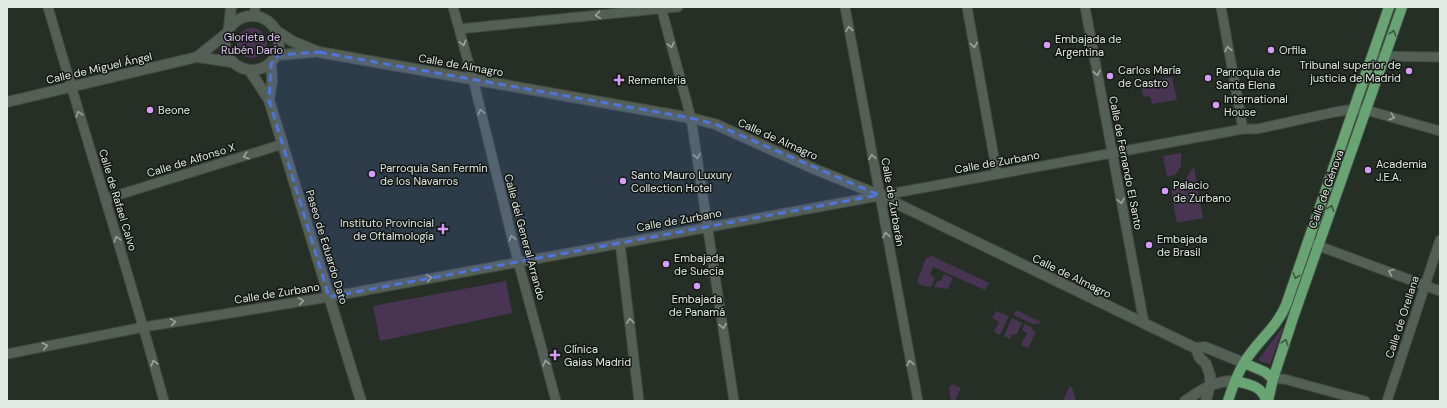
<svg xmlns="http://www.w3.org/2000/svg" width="1447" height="408" font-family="'DM Sans',sans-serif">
  <rect width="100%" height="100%" fill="#252f26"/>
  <path fill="#493454" d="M237 43a15 15 0 1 1 30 0a15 15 0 1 1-30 0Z
    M1172,77L1177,100L1152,104L1150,96L1143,97L1142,86H1140L1139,83Z
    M1181,153V167L1175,175L1167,177L1163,156Z
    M1194,166L1203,218L1177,223L1171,191L1186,179Z
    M930,255L989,283L985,290L933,267L930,274L935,278L931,287L920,285L917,281L926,258H929Z
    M944,274L953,278L948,289L934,287L938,280L941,281Z
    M506,281L512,313L380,341L373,306Z
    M1016,310L1041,322L1040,324L1036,323L1035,325L1014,315Z
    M996,311L1009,316L1000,335L994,332L999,322L992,318Z
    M1012,318L1022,323L1016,335L1012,334L1010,339L1004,336Z
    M1025,324L1033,328L1032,330L1036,332L1028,348L1021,345L1027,333L1022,330Z
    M1282,328H1283L1270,365L1258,360Z
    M953,384L961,388L955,400L958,401H951L949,387Z
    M1069,387H1072L1076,401H1063Z"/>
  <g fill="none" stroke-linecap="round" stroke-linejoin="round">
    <defs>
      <path id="street" d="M48,7C86,139 128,269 164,401
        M453,7L473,79L515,250L556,401
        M661,7L691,118L734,401
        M845,7L918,401
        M967,7L997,174
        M1085,7L1144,323
        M1221,7L1243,129
        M255,10V7
        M459,29L678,7
        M1373,56L1440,57
        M105,199L283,144
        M1308,242L1440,291
        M620,243L639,401
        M7,354L144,327L329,297L1243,129H1257L1335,112L1354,109L1366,110L1440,131
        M1273,379H1284L1365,401
        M1387,401L1440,240"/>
      <path id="secondary" d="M225 43a27 27 0 1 1 54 0a27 27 0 1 1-54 0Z
        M229,27L231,7
        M277,31L292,41L319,52L691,118L715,124L817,170L879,195L1191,346L1196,348L1205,347L1244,363
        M278,55L313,52
        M197,57L226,34
        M250,71L269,100L361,401
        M269,100L272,81L271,64
        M7,102L197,57L232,62
        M1196,348L1199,357L1206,364L1210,375V385L1206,401
        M1185,401C1202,390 1214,380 1235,381"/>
      <path id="primary" d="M1244,363L1265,372L1273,379
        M1235,381C1248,384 1263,386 1266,401
        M1228,401C1232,388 1237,375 1244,363C1256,342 1276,329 1286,305L1389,7
        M1268,401L1273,379L1294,315L1402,7"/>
    </defs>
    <use href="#street" stroke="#414a42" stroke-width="11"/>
    <use href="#secondary" stroke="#414a42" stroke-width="12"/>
    <use href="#primary" stroke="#414a42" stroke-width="12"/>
    <use href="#street" stroke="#545f55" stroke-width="9"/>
    <use href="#secondary" stroke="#545f55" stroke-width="10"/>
    <use href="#primary" stroke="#68a572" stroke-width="10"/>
  </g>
  <defs><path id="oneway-chevron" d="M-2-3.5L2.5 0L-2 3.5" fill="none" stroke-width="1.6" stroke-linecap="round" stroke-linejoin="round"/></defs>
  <g stroke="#9ca49c">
    <use href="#oneway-chevron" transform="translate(598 15) rotate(175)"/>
    <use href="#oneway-chevron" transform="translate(849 29) rotate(-100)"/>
    <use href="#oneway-chevron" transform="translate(463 43) rotate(75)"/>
    <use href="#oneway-chevron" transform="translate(671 45) rotate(75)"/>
    <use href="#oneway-chevron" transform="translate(974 45) rotate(80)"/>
    <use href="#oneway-chevron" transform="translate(1228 49) rotate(-100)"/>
    <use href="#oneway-chevron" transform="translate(1097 73) rotate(79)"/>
    <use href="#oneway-chevron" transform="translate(481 112) rotate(-104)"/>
    <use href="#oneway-chevron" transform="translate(79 114) rotate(-107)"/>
    <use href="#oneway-chevron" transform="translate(1392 117) rotate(16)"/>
    <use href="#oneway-chevron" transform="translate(246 156) rotate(163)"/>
    <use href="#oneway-chevron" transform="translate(697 156) rotate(81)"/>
    <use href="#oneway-chevron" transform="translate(872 157) rotate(-100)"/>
    <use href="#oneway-chevron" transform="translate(1121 201) rotate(79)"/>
    <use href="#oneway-chevron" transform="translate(886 235) rotate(-100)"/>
    <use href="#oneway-chevron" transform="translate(512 238) rotate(-104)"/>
    <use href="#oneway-chevron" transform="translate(117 239) rotate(-107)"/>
    <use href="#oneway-chevron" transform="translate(1391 272) rotate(-159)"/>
    <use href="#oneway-chevron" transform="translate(429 278) rotate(-10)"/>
    <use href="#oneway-chevron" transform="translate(301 301) rotate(-9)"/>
    <use href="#oneway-chevron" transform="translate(630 321) rotate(-97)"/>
    <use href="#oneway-chevron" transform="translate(173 322) rotate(-9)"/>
    <use href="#oneway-chevron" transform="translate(723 326) rotate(81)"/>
    <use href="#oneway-chevron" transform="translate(45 346) rotate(-11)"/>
    <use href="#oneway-chevron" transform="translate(154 363) rotate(-106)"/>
    <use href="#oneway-chevron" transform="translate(546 363) rotate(-105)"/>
    <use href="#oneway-chevron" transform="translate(910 363) rotate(-101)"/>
  </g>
  <g stroke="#38563d">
    <use href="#oneway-chevron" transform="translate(1393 33) rotate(-71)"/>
    <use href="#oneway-chevron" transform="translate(1331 208) rotate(-70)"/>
    <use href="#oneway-chevron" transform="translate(1296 276) rotate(109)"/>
    <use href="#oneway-chevron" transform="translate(1285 342) rotate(-72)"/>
  </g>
  <path fill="#4f75db" fill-opacity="0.2" stroke="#4f75db" stroke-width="3" stroke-dasharray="8 5" stroke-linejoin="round" d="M319,52L691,118L715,124L879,195L329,297L269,100L271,64L278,55Z"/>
  <g fill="#d79bf9" stroke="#111512" stroke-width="1.5">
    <circle cx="1047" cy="45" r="4"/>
    <circle cx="1271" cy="50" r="4"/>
    <circle cx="1409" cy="71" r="4"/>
    <circle cx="1110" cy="76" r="4"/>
    <circle cx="1208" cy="78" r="4"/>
    <path d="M617 74h4v4h4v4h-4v4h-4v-4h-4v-4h4z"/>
    <circle cx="1216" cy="105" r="4"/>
    <circle cx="150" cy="110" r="4"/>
    <circle cx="1368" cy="170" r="4"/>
    <circle cx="372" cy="174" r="4"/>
    <circle cx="623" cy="181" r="4"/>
    <circle cx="1165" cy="191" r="4"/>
    <path d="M441 223h4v4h4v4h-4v4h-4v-4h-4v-4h4z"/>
    <circle cx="1149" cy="245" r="4"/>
    <circle cx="666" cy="264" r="4"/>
    <circle cx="697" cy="286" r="4"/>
    <path d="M553 349h4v4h4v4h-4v4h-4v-4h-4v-4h4z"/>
  </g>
  <g text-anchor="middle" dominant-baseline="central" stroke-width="3" stroke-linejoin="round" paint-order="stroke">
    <g font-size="11" fill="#e4c6f7" stroke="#111512">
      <text x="252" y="37">Glorieta de<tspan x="252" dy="13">Rubén Darío</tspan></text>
    </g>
    <g font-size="11" fill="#e4eae4" stroke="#111512" text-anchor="start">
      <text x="1055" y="39">Embajada de<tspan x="1055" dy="13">Argentina</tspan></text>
      <text x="1279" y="50">Orfila</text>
      <text x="1401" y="65" text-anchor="end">Tribunal superior de<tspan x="1401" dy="13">justicia de Madrid</tspan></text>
      <text x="1118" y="70">Carlos María<tspan x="1118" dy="13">de Castro</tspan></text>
      <text x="1216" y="72">Parroquia de<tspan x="1216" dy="13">Santa Elena</tspan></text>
      <text x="628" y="80">Rementeria</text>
      <text x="1224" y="99">International<tspan x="1224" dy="13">House</tspan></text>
      <text x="158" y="110">Beone</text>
      <text x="1376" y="164">Academia<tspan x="1376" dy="13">J.E.A.</tspan></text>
      <text x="380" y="168">Parroquia San Fermín<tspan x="380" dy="13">de los Navarros</tspan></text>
      <text x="631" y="175">Santo Mauro Luxury<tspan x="631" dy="13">Collection Hotel</tspan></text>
      <text x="1173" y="185">Palacio<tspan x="1173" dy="13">de Zurbano</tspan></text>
      <text x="434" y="223" text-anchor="end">Instituto Provincial<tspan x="434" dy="13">de Oftalmología</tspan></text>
      <text x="1157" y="239">Embajada<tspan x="1157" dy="13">de Brasil</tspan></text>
      <text x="674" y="258">Embajada<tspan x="674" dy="13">de Suecia</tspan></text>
      <text x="697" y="299" text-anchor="middle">Embajada<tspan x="697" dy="13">de Panamá</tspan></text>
      <text x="564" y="349">Clínica<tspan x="564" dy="13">Gaias Madrid</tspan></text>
    </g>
    <g font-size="11" fill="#e4eae4" stroke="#111512">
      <text transform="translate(461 65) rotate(10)">Calle de Almagro</text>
      <text transform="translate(99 68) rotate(-13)">Calle de Miguel Ángel</text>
      <text transform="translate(778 139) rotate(24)">Calle de Almagro</text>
      <text transform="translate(191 160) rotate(-17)">Calle de Alfonso X</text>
      <text transform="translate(997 162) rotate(-10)">Calle de Zurbano</text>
      <text transform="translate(1126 163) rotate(79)">Calle de Fernando El Santo</text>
      <text transform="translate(1326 189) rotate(-70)">Calle de Génova</text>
      <text transform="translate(118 200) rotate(73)">Calle de Rafael Calvo</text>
      <text transform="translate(893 202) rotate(80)">Calle de Zurbarán</text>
      <text transform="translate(679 220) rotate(-10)">Calle de Zurbano</text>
      <text transform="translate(525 237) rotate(75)">Calle del General Arrando</text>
      <text transform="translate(327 247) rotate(73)">Paseo de Eduardo Dato</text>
      <text transform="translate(1072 276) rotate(26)">Calle de Almagro</text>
      <text transform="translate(277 293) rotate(-9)">Calle de Zurbano</text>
      <text transform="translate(1402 317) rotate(-72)">Calle de Orellana</text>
    </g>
  </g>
  <rect width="1447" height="408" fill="none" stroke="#e4eae4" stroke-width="16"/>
</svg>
